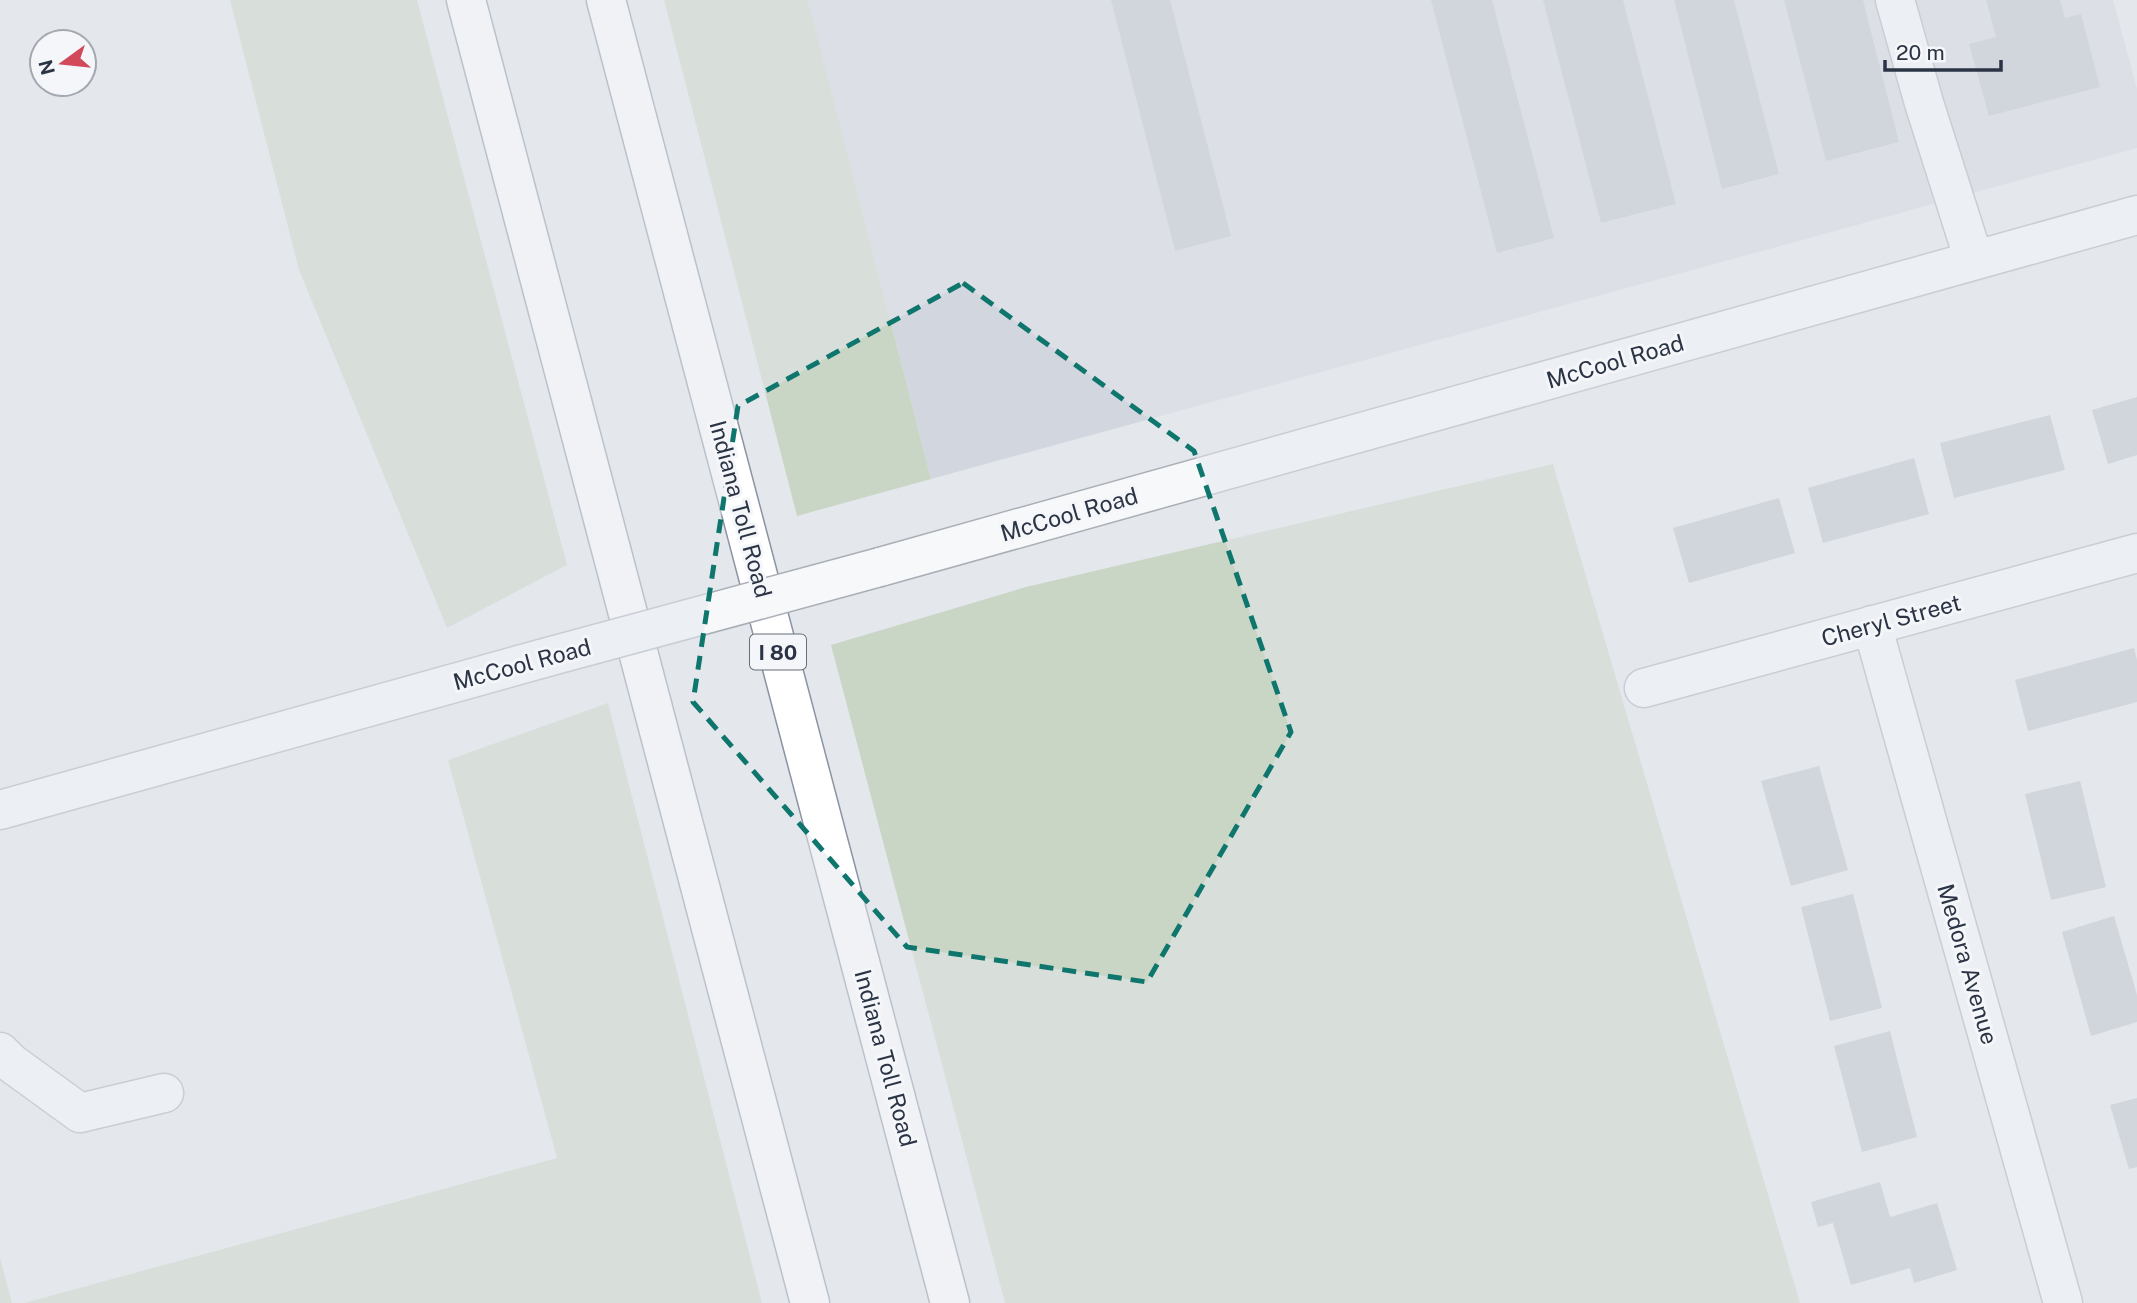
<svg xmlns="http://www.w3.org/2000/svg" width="2137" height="1303" font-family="'Public Sans',sans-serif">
  <rect width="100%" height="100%" fill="#e4e7ec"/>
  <path fill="#d2d6de" d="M808,0H2113L2137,89V148L931,479Z"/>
  <path fill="#c9d6c5" d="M230,0H417L567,565L447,628L299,270Z
    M664,0H808L931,479L797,516Z
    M1553,464L1800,1303H1005L831,645L1026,587Z
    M608,703L762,1303H24L557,1158L448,760Z
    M0,1258L12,1303H0Z"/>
  <path fill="#bbc0ca" d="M1111,0H1170L1231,236L1175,251Z
    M1431,0H1492L1554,238L1497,253Z
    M1543,0H1623L1676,204L1601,223Z
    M1674,0H1734L1779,174L1722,189Z
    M1784,0H1863L1899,142L1826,161Z
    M1986,0H2060L2065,18L2081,14L2100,87L1989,116L1969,44L1996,37Z
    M2137,397V455L2108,464L2092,410Z
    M2050,415L2065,470L1954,498L1940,443Z
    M1914,458L1929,514L1823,543L1808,488Z
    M1779,498L1795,553L1689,583L1673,528Z
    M2134,648L2137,660V702L2028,731L2015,680Z
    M1819,766L1848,870L1791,886L1761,781Z
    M2080,781L2106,887L2051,900L2025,794Z
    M1853,894L1882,1008L1830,1021L1801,907Z
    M2114,916L2137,995V1022L2091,1036L2062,932Z
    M1890,1031L1917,1137L1862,1152L1834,1046Z
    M2137,1098V1167L2129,1169L2110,1105Z
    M1880,1182L1890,1217L1937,1203L1957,1270L1914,1283L1910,1268L1851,1285L1833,1223L1818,1227L1811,1202Z"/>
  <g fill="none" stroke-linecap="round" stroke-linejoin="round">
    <defs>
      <path id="minor" d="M1895,0L1924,103L1974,260
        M880,567L2137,215
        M1872,625L2063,1303
        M1644,688L2137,553
        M0,810L544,658
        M0,1052L11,1063L80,1113L164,1093"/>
      <path id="highway" d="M466,0L810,1303
        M606,0L950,1303"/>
    </defs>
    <use href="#minor" stroke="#a9aeb7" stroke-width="41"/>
    <use href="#highway" stroke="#8b94a3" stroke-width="41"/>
    <use href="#minor" stroke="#f7f8fa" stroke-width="38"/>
    <use href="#highway" stroke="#fff" stroke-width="38"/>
    <defs>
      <path id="minor-bridge" d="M544,658L880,567"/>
    </defs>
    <use href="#minor-bridge" stroke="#a9aeb7" stroke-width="41" stroke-linecap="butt"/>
    <use href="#minor-bridge" stroke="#f7f8fa" stroke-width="38"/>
  </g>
  <path d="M0 0H2137V1303H0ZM963,283L1194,451L1291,732L1147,982L907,947L693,702L738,406Z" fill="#e4e7ec" fill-opacity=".55" fill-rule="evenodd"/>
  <path fill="none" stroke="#0f766e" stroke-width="5" stroke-dasharray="14 9" stroke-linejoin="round" d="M963,283L1194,451L1291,732L1147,982L907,947L693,702L738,406Z"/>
  <g text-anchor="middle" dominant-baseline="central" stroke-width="6" stroke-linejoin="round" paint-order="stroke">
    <rect fill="#f4f6f9" stroke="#676e7b" stroke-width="2" x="750" y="634.5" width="56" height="35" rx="5"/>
    <g font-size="21" font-weight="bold" fill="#2b3445">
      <text x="778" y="652">I 80</text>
    </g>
    <g font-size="23" fill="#2b3445" stroke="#f4f6f9">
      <text transform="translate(1615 361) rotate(-16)">McCool Road</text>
      <text transform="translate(741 509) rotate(75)">Indiana Toll Road</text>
      <text transform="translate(1069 514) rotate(-16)">McCool Road</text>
      <text transform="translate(1891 620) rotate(-15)">Cheryl Street</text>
      <text transform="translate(522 664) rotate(-15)">McCool Road</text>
      <text transform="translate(1968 964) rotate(74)">Medora Avenue</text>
      <text transform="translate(886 1058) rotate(75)">Indiana Toll Road</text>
    </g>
  </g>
  <g transform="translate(63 63) rotate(255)"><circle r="33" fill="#f4f6f9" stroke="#a4a8b1" stroke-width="2"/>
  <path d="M0-5L12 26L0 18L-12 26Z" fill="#d1495b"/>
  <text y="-10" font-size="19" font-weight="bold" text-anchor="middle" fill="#2b3445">N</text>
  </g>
  <path d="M1885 60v10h116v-10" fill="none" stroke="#2b3445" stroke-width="3.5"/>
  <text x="1896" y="60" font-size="21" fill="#2b3445" stroke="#f4f6f9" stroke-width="5" paint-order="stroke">20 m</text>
</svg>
